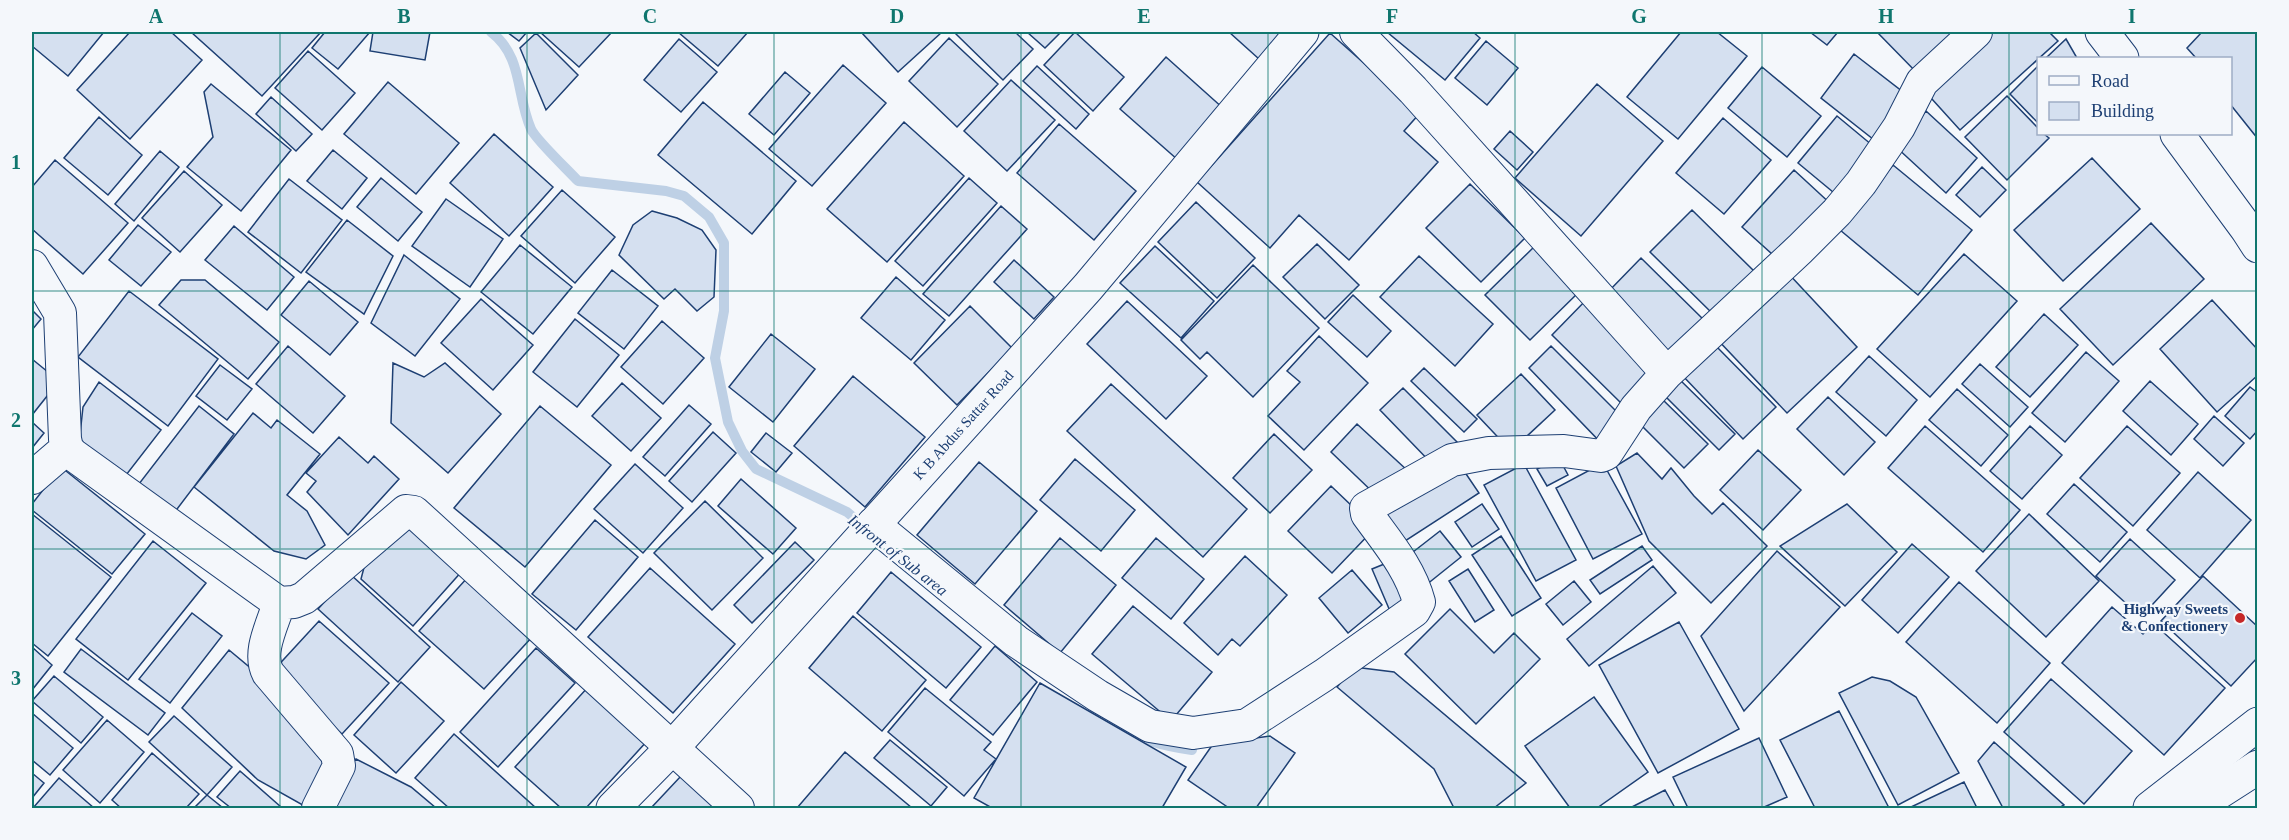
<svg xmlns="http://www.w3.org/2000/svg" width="2289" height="840" font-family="Georgia,serif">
  <rect width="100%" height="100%" fill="#f4f7fb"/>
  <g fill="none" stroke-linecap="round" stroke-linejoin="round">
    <path stroke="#bed0e5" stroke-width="10" d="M491,32C523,56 516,95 531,129C536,140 568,170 578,181L666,191L684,196L709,217L724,243V311L715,358L728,422L742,451L756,469L847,512L866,528
      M1119,722C1138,741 1166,746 1192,750"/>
  </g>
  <path fill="#d5e0f0" stroke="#1d3f73" stroke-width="1.5" d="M32,32H104L68,76L32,46Z
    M130,32H171L202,60L130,139L77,90Z
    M191,32H321L262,96Z
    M325,32H370L338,69L312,48Z
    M373,32H430L425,60L370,51Z
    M507,32H527L519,41Z
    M540,32H612L579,67Z
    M678,32H748L718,66Z
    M865,32H942L898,72L862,33Z
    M958,32H1015L1033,49L1003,80L956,34Z
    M1027,32H1061L1045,48Z
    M1075,32L1124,77L1093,111L1044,65Z
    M1229,32H1283L1259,59Z
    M1387,32H1473L1480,38L1445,80Z
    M1681,32H1717L1747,56L1678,139L1627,97Z
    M1810,32H1838L1827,45Z
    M1877,32H1966L1920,76Z
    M1984,32H2049L2058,41L1960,130L1922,88Z
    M2202,32H2258V139L2230,104V58H2196L2187,48Z
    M536,33L578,75L546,110L520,48Z
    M1330,33L1420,113L1404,131L1438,162L1349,260L1299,215L1270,248L1197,182Z
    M949,38L998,84L957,127L909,81Z
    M679,39L717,72L681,112L644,80Z
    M2066,39L2077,58H2046Z
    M1486,41L1518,68L1487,105L1455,78Z
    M308,51L355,93L322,130L275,88Z
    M1854,54L1912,99L1878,143L1821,98Z
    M1166,57L1224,109L1178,160L1120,109Z
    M843,65L886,103L812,186L769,149Z
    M1037,66L1089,114L1076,129L1023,81Z
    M2038,66V123L2010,94Z
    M1762,67L1821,116L1787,157L1728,108Z
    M785,72L810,93L774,135L749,114Z
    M1011,80L1055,120L1007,171L964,131Z
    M388,82L459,143L416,194L344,134Z
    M211,84L291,150L241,211L187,167L213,137L204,92Z
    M1597,84L1663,141L1581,236L1515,178Z
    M2007,96L2038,128V134H2044L2049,138L2007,180L1965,137Z
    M271,97L312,134L296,151L256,114Z
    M703,102L796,181L752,234L658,155Z
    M1926,111L1977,158L1946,193L1895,146Z
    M1837,116L1878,150L1839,197L1798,163Z
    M99,117L142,155L108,195L64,158Z
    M1723,118L1771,160L1724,214L1676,173Z
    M904,122L964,176L887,262L827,209Z
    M1059,124L1136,191L1094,240L1017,173Z
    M1510,131L1533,152L1517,170L1494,149Z
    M494,134L553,187L509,236L450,183Z
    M333,150L367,178L342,209L307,181Z
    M160,151L179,167L134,221L115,204Z
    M2092,158L2140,209L2063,281L2014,230Z
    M55,160L128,223L83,274L32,229V187Z
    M1893,165L1972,230L1918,295L1840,230Z
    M1982,167L2006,190L1980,217L1956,195Z
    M1794,170L1833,206L1782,263L1742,227Z
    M184,171L222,205L180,252L142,218Z
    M381,178L422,212L398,241L357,207Z
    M969,178L997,203L923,286L895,261Z
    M289,179L342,220L301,273L248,232Z
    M1470,184L1525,238L1481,282L1426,228Z
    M562,190L615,237L575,283L521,236Z
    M446,199L503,239L470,287L412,246Z
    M1196,202L1255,258L1217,298L1158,242Z
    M1001,206L1027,229L949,316L923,294Z
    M1692,210L1756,273L1714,315L1650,252Z
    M652,211L677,218L702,230L716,250L714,297L697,311L675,289L664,299L619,255L633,225Z
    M347,220L393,256L364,314L306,272Z
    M2151,223L2204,279L2113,365L2060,309Z
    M138,225L171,252L141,286L109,260Z
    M234,226L294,277L267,310L205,260Z
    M1317,244L1359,285L1325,319L1283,277Z
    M1537,244L1582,289L1530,340L1485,295Z
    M520,245L572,287L533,334L481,292Z
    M1155,246L1214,301L1181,338L1120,283Z
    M1964,254L2017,301L1930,397L1877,349Z
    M404,255L460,299L415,356L371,323Z
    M1419,256L1493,324L1455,366L1380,297Z
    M1641,258L1708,324L1673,359L1607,293Z
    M1014,260L1054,297L1034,319L994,282Z
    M1253,265L1319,328L1253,397L1207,352L1200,359L1181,340Z
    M612,270L658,306L624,349L578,313Z
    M1786,271L1857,347L1787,413L1715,337Z
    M896,277L945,320L911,360L861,318Z
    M181,280H205L279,342L248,379L159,305Z
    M309,281L358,322L330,355L281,315Z
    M129,291L218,359L168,426L78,357Z
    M1353,295L1391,331L1367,357L1328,322Z
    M1588,298L1659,368L1622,404L1552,335Z
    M481,299L533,345L493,390L441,343Z
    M2212,300L2258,350V375L2217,412L2160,349Z
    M1127,301L1207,376L1166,419L1087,344Z
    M970,306L1012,348L957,405L914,363Z
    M32,310L41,319L32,330Z
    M2044,314L2078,345L2030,397L1996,367Z
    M575,319L619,355L577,407L533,372Z
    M662,321L704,358L663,404L621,367Z
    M771,334L815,369L773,422L729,387Z
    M1319,336L1368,383L1304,450L1268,416L1300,382L1287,371Z
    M1714,344L1776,407L1743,439L1682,375Z
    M288,346L345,396L313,433L256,384Z
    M1551,346L1626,421L1606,448L1529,368Z
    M2086,352L2119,381L2065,442L2032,413Z
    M1869,356L1917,400L1886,436L1836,392Z
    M32,359L59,381L32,415Z
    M393,363L424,377L445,363L501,414L448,473L391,423Z
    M1980,364L2028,407L2010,427L1962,384Z
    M220,365L252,389L227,420L196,396Z
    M1424,368L1477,419L1464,432L1411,381Z
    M1521,374L1555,410L1511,451L1477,415Z
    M853,376L925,437L865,507L794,446Z
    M1676,376L1735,434L1719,450L1661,392Z
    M2150,381L2198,424L2171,455L2123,411Z
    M99,382L161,430L123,479L79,444L83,407Z
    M622,383L661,418L631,451L592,416Z
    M1111,384L1247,509L1203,557L1067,431Z
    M2250,387L2258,393V430L2250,439L2225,416Z
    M1403,388L1459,444L1435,467L1380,410Z
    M1957,389L2008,435L1981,466L1929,420Z
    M1828,397L1875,442L1844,475L1797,429Z
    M1662,399L1708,444L1684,468L1638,422Z
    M689,405L711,424L665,476L643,457Z
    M199,406L234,434L171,517L135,489Z
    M540,406L611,465L525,567L454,508Z
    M253,413L271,428L277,420L320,454L287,495L307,511L325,545L306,559L274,551L194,487Z
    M2214,416L2244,443L2223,466L2194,439Z
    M32,422L44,433L32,448Z
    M1357,424L1408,471L1381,500L1331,452Z
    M1925,426L2020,510L1983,552L1888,468Z
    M2030,426L2062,455L2022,499L1990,471Z
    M2127,426L2180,473L2133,526L2080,478Z
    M713,432L736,453L692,502L669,481Z
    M766,433L792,453L776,472L751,452Z
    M1274,434L1312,470L1270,513L1233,478Z
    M339,437L368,463L374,456L399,479L348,535L307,492L316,481L306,473Z
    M1758,450L1801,490L1763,530L1720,490Z
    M1637,453L1662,479L1671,468L1694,496L1712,514L1723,503L1767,546L1711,603L1649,541L1616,466Z
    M1559,458L1568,475L1547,486L1537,469Z
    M1075,459L1135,510L1101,551L1040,500Z
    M979,462L1037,511L975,584L917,535Z
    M1458,462L1479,493L1402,543L1382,512Z
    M1603,463L1642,534L1593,559L1556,488Z
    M635,464L683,508L643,553L594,509Z
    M1524,464L1576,560L1536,581L1484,485Z
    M61,467L145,534L112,574L32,510V504Z
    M2198,472L2251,520L2200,578L2147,530Z
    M741,479L796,528L773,554L718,506Z
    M2074,484L2127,532L2100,562L2047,514Z
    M1331,486L1375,528L1332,573L1288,531Z
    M705,501L763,558L712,610L654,553Z
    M1482,504L1499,529L1472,547L1455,522Z
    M1847,504L1897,552L1845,606L1780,546Z
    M32,514L111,577L48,656L32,643Z
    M2029,514L2099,581L2046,637L1976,571Z
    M595,520L638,557L576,630L532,594Z
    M412,524L463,570L413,626L361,579L367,556Z
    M1440,531L1461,557L1426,585L1404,559Z
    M1501,536L1541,598L1512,616L1472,555Z
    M1060,538L1116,585L1060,653L1004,605Z
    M1156,538L1204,579L1171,619L1122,578Z
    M2130,539L2175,580L2141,617L2096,576Z
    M153,541L206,583L128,680L76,639Z
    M795,542L814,560L752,623L734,605Z
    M1912,544L1949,577L1898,633L1862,600Z
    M1642,546L1652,560L1600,594L1590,580Z
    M1777,551L1840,607L1744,711L1701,636Z
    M1245,556L1287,595L1240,646L1232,639L1218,655L1184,623Z
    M1399,558L1416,600L1390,611L1372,569Z
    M1653,566L1676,593L1589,666L1567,639Z
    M650,568L735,644L673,713L588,637Z
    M1468,569L1494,610L1475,622L1449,581Z
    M1352,570L1382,605L1348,633L1319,598Z
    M891,572L981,647L946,688L857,613Z
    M350,574L430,647L398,682L318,609Z
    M2203,576L2258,627V657L2231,686L2161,621Z
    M468,577L533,636L484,689L419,631Z
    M1574,581L1591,602L1563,625L1546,604Z
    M1959,582L2050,663L1997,723L1906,642Z
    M1133,606L1212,672L1171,721L1092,654Z
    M2112,607L2143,634L2153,623L2225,688L2164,755L2062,663Z
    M1450,609L1494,653L1514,633L1540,659L1476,724L1405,654Z
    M192,613L222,636L170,703L139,679Z
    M853,616L926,680L882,731L809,668Z
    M319,621L389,683L342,734L273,671Z
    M1679,622L1739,729L1658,773L1599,665Z
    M995,646L1037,682L993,735L950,700Z
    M32,647L52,665L32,690Z
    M536,648L575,683L498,767L460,732Z
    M81,649L165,713L148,735L64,672Z
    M229,650L277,690L331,772L308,808L258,780L182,708Z
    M1354,667L1394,672L1526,783L1494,808H1454L1434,769L1337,687Z
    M54,676L103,717L81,743L32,701Z
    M1872,677L1890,681L1916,697L1959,773L1898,805L1839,693Z
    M2051,679L2132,751L2084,804L2004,732Z
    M401,682L444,721L396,773L354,735Z
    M1040,683L1186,767L1162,808H992L974,798Z
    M589,686L648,740L586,808H561L515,767Z
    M925,688L991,742L984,750L996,759L964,796L888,732Z
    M1594,697L1648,772L1597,808H1570L1525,746Z
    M1839,711L1889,808H1815L1780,740Z
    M32,713L73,748L50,775L32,760Z
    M174,716L232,767L207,795L149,742Z
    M107,720L144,752L100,803L63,770Z
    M454,734L536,808H449L415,778Z
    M1270,736L1295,753L1256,808H1229L1188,780L1213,744Z
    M1759,738L1787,797L1762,808H1688L1673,777Z
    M890,740L947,787L931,806L874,758Z
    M1994,742L2064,805L2059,808H2003L1978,761Z
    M845,752L912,808H797Z
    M152,753L199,794L186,808H121L112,800Z
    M356,759L411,787L436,808H333L323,800Z
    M240,771L281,807L280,808H231L217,797Z
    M32,773L44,783L32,798Z
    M681,776L716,808H651Z
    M59,778L94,808H33Z
    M1964,782L1977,808H1912L1911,807Z
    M1665,790L1675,808H1630Z
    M207,795L223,808H194Z"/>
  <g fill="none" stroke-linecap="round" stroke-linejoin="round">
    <defs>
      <path id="street" d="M1356,32L1413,90L1667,373
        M32,266L60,313L65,439L67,448L72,454L279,603L294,602L304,598L406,511L414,512L738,808
        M32,478L67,448
        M873,524L1016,641L1098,696L1150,726L1193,733L1247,725L1324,675L1414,611L1419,602C1410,568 1387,542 1367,514L1366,508L1452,460L1489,453L1564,451L1601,456L1606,454L1636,408L1667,373L1800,249L1837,212L1861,183L1899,127L1922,82L1976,32
        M279,603C273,624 257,652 268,673L337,754L339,766L318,808"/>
      <g id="secondary">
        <path d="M2102,32L2122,58"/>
        <path d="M2177,134L2247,229L2258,246"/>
        <path id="s1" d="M613,808L672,748L1088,287L1302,32"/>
        <path d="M2150,808L2258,724"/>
        <path d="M2194,808L2258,767"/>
      </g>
    </defs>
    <use href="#street" stroke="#1d3f73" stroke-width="34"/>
    <use href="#secondary" stroke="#1d3f73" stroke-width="35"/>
    <use href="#street" stroke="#f4f7fb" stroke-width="32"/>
    <use href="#secondary" stroke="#f4f7fb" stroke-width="33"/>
  </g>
  <path fill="none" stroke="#0f766e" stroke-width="1.5" stroke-opacity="0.55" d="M280,32V808M527,32V808M774,32V808M1021,32V808M1268,32V808M1515,32V808M1762,32V808M2009,32V808M32,291H2258M32,549H2258"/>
  <circle fill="#c62828" stroke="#f4f7fb" stroke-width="2" cx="2240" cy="618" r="6"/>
  <g text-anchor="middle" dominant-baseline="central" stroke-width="4.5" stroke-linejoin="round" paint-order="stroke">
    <g font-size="15" fill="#1d3f73" stroke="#f4f7fb">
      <text stroke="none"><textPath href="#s1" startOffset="519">K B Abdus Sattar Road</textPath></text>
    </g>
    <g font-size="15" font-weight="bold" fill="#1d3f73" stroke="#f4f7fb" text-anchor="end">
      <text x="2228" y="609">Highway Sweets<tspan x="2228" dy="17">&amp; Confectionery</tspan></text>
    </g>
    <g font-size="16" font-style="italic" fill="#1d3f73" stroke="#f4f7fb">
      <text transform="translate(898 555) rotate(38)">Infront of Sub area</text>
    </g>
  </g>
  <rect width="2289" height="840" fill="none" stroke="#f4f7fb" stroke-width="66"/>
  <rect x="2037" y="57" width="195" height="78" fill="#f4f7fb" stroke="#9eadc5" stroke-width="1.5"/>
  <rect x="2049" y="76" width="30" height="9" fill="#f4f7fb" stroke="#9eadc5" stroke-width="1.5"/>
  <text x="2091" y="87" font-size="18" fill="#1d3f73">Road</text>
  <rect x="2049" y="102" width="30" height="18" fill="#d5e0f0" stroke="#9eadc5" stroke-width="1.5"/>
  <text x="2091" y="117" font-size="18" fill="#1d3f73">Building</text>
  <rect x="33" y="33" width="2223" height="774" fill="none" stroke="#0f766e" stroke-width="2"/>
  <g font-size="20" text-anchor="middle" font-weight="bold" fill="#0f766e">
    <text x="156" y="23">A</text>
    <text x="404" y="23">B</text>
    <text x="650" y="23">C</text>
    <text x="897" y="23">D</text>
    <text x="1144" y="23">E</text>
    <text x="1392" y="23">F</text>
    <text x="1639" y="23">G</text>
    <text x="1886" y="23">H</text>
    <text x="2132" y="23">I</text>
    <text x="16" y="169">1</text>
    <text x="16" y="427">2</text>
    <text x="16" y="685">3</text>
  </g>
</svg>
